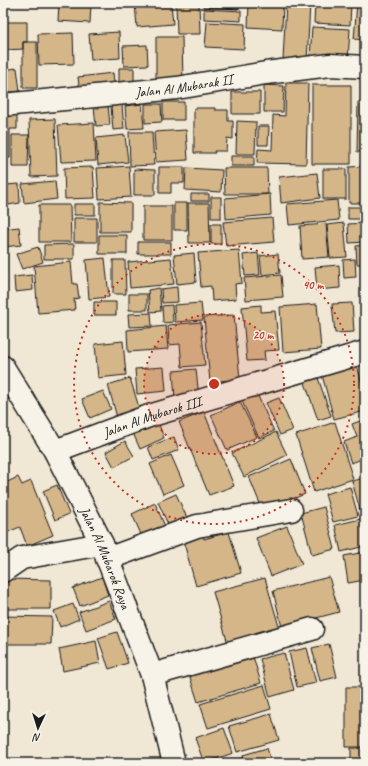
<svg xmlns="http://www.w3.org/2000/svg" width="368" height="766" font-family="Caveat,sans-serif">
  <rect width="100%" height="100%" fill="#f0e7d5"/>
  <filter id="ink" filterUnits="userSpaceOnUse"><feTurbulence type="fractalNoise" baseFrequency=".025" numOctaves="2"/><feDisplacementMap in="SourceGraphic" scale="8" xChannelSelector="R" yChannelSelector="G"/><feConvolveMatrix kernelMatrix="1 2 1 2 8 2 1 2 1" color-interpolation-filters="sRGB"/></filter>
  <g filter="url(#ink)">
    <path fill="#d5b689" stroke="#1c1c1c" d="M59,3H91L90,23L58,21Z
      M135,3H171L173,24L137,27Z
      M176,3H199L200,34H177Z
      M204,3H239L238,9L203,7Z
      M249,3H283L282,29L248,27Z
      M286,3H310L307,61L283,60Z
      M315,3H351L350,25L314,23Z
      M357,3H365V40L354,39Z
      M204,9L241,11V21L204,19Z
      M5,22H27V42H23V49L5,50Z
      M207,22L245,24L244,49L205,47Z
      M312,27L350,29L348,60L310,58Z
      M119,32L120,58L91,60L89,34Z
      M73,33L74,64L39,65L38,34Z
      M156,37H182L183,82H156Z
      M23,42H37V88H23Z
      M147,45L148,65L124,66L123,46Z
      M17,68L20,91L3,93V70Z
      M119,68H134V90H119Z
      M113,73L115,92L80,95L78,77Z
      M286,83H308L306,164L257,163L258,149L272,150L273,115L285,116Z
      M264,85L284,86L283,112H264Z
      M312,85H351V164H312Z
      M232,92H260V114H232Z
      M163,102H184V120H163Z
      M358,102H365V152H357Z
      M142,104L144,128L127,129L125,106Z
      M145,104H161L162,122L145,123Z
      M108,105L110,125L96,126L94,106Z
      M122,105L124,129L113,130L111,106Z
      M194,108H215V110H228V121H233V139L227,138L226,151H214L215,153H194Z
      M3,112H17V129H10V158H3Z
      M55,119L57,176L31,177L29,120Z
      M237,121L256,122L255,154H236Z
      M94,123L96,161L61,162L58,125Z
      M258,126H269L268,145H258Z
      M186,130L188,160L156,162L154,132Z
      M129,132H152L154,165L130,166Z
      M12,135H29L28,167H12Z
      M125,135L128,162L98,165L96,138Z
      M231,156H254V166H231Z
      M129,166L131,197L99,199L97,168Z
      M365,166V203H349V167Z
      M93,167L95,198L65,199L64,168Z
      M159,167H184V183H171V193H159Z
      M186,168L222,170L221,192L185,190Z
      M224,168H267L268,194H225Z
      M134,169L155,170V195H134Z
      M323,169H346V199H323Z
      M317,173L320,198L281,203L279,177Z
      M55,181L57,199L24,203L22,184Z
      M19,184L20,203L8,205L6,185Z
      M191,194H209V201H191Z
      M270,194L271,215L226,219L225,198Z
      M3,197L6,209L3,210Z
      M211,197H221V218H211Z
      M337,200L339,220L289,225L287,204Z
      M100,202L131,203V232H100Z
      M174,203H187V230H174Z
      M188,203H209L210,243H189Z
      M74,204H95V215H74Z
      M39,205H70L71,242H39Z
      M143,206H172V240H143Z
      M348,207H365V219H348Z
      M74,218H97V242H74Z
      M272,218L274,242L226,246L223,222Z
      M344,223L347,257L330,258L327,225Z
      M365,223V242L349,243L348,224Z
      M211,224H221V244H211Z
      M326,224L329,257L302,259L300,226Z
      M19,227L21,245L3,247V229Z
      M99,235H127V254H99Z
      M138,242H171V254H138Z
      M74,244V259H44V245Z
      M365,245V267L361,268V264H357L356,246Z
      M38,247L43,262L22,269L16,254Z
      M239,250L242,283L235,284L236,299L212,301L211,286L201,287L198,253Z
      M194,253L196,282L177,284L174,255Z
      M258,253L260,275L245,276L243,255Z
      M278,254L280,273L262,275L260,256Z
      M105,258L109,297L89,299L86,260Z
      M171,258L174,284L130,288L128,262Z
      M355,259L356,277L344,278L343,260Z
      M113,260H125L126,294H113Z
      M71,262L73,284H77L79,298L74,299L75,310L38,313L34,266Z
      M339,265L340,288L317,290L315,267Z
      M32,275L33,290L15,292L14,277Z
      M281,275L283,297L246,300L244,278Z
      M177,287L178,302L162,303L161,289Z
      M159,288L161,311L150,312L148,290Z
      M129,294H147V310H129Z
      M94,302H116V315H94Z
      M201,303L203,320L175,322L174,305Z
      M352,303L354,332L335,333L332,304Z
      M317,304L321,349L283,352L280,307Z
      M172,305L173,322L163,323L162,306Z
      M261,305V312L275,311L279,350L264,351L265,360L247,361L242,307Z
      M151,313L152,326L129,327L128,314Z
      M234,315L240,379L210,382L204,317Z
      M201,322L205,365L182,367L180,344L169,345L168,325Z
      M166,326L168,349L128,352L127,330Z
      M123,341L126,375L98,378L95,344Z
      M357,365L365,395V411L334,419L322,375Z
      M164,367L166,391L137,394L135,369Z
      M365,367V379L362,368Z
      M196,369L199,397L175,399L173,371Z
      M317,375L331,416L318,420L304,380Z
      M130,378L141,414L118,421L108,385Z
      M103,391L111,409L90,418L82,399Z
      M256,392L274,431L259,438L241,399Z
      M279,398L293,430L280,435L266,403Z
      M240,402L257,437L227,450L211,415Z
      M204,412L234,486L209,495L179,422Z
      M363,420L365,426V458L351,463L344,442L357,437L352,424Z
      M158,422L164,438L140,449L133,433Z
      M335,422L353,479L314,492L296,435Z
      M276,432L287,455L244,477L232,453Z
      M174,437L179,450L153,460L148,447Z
      M125,441L134,456L114,467L106,452Z
      M171,455L184,485L163,494L150,464Z
      M291,459L305,494L263,511L249,477Z
      M18,477L22,485L31,481L53,535L27,546L20,527L3,534V484Z
      M365,478V517H362L352,481Z
      M57,485L69,514L55,520L43,491Z
      M350,487L358,516L333,522L325,494Z
      M176,494L189,522L171,531L158,502Z
      M155,503L167,531L144,541L132,514Z
      M324,507L335,549L312,555L301,513Z
      M365,518V546L341,552L335,525Z
      M287,526L302,564L271,576L256,538Z
      M201,530L204,539L229,532L241,573L196,586L182,536Z
      M365,552V580L348,583L344,556Z
      M102,577L108,595L80,606L73,588Z
      M329,577L339,612L282,627L273,591Z
      M265,578L282,637L230,651L213,592Z
      M4,579L51,580V609H3Z
      M109,601L116,619L86,630L79,612Z
      M73,604L79,619L60,627L54,611Z
      M3,616L52,617L51,644H3Z
      M117,632L128,663L109,669L98,638Z
      M96,641L100,663L63,671L59,649Z
      M329,644L337,677L320,681L312,648Z
      M307,648L316,683L297,687L289,652Z
      M252,653L261,683L198,702L188,671Z
      M284,653L294,690L270,697L260,659Z
      M264,685L271,709L208,728L200,704Z
      M346,687H365V747H346Z
      M271,714L279,740L237,752L229,726Z
      M224,728L233,753L204,763L195,738Z
      M267,748L271,762L245,763L243,755Z
      M351,748H365V763H351Z
      M242,758L244,763H225Z"/>
    <g fill="none" stroke-linecap="round" stroke-linejoin="round">
      <defs>
        <g id="street">
          <path id="s1" d="M3,105L177,88L266,73L330,65L365,67"/>
          <path id="s2" d="M55,451L149,416L365,352"/>
          <path d="M107,559L197,526L291,510"/>
          <path d="M3,571L22,558L102,544"/>
          <path d="M152,675L312,629"/>
        </g>
        <g id="secondary">
          <path id="s3" d="M3,367L55,451L102,544L152,675L174,763"/>
        </g>
      </defs>
      <use href="#street" stroke="#1c1c1c" stroke-width="25"/>
      <use href="#secondary" stroke="#1c1c1c" stroke-width="25"/>
      <use href="#street" stroke="#f7f3e8" stroke-width="22"/>
      <use href="#secondary" stroke="#f7f3e8" stroke-width="22"/>
    </g>
  </g>
  <circle cx="214" cy="384" r="70" fill="#c8321e" fill-opacity=".12"/>
  <g fill="none" stroke="#c8321e" stroke-width="2" stroke-dasharray="2 4">
    <circle cx="214" cy="384" r="70"/>
    <circle cx="214" cy="384" r="140"/>
  </g>
  <g text-anchor="middle" dominant-baseline="central" stroke-width="3" stroke-linejoin="round" paint-order="stroke">
    <g font-size="14" fill="#1c1c1c" stroke="#f7f3e8">
      <text stroke="none"><textPath href="#s1" startOffset="182">Jalan Al Mubarak II</textPath></text>
      <text stroke="none"><textPath href="#s2" startOffset="103">Jalan Al Mubarok III</textPath></text>
      <text stroke="none"><textPath href="#s3" startOffset="217">Jalan Al Mubarok Raya</textPath></text>
    </g>
  </g>
  <circle cx="214" cy="384" r="6" fill="#c8321e" stroke="#f7f3e8" stroke-width="2"/>
  <g font-size="12" text-anchor="middle" font-weight="bold" fill="#c8321e" stroke="#f7f3e8" stroke-width="3" stroke-linejoin="round" paint-order="stroke">
    <text x="313" y="289">40 m</text>
    <text x="263" y="339">20 m</text>
  </g>
  <rect width="368" height="766" fill="none" stroke="#f7f3e8" stroke-width="16"/>
  <rect x="8" y="8" width="352" height="750" fill="none" stroke="#1c1c1c" stroke-width="1.5" filter="url(#ink)"/>
  <g transform="translate(38 728) rotate(184)" stroke="#f7f3e8" stroke-width="3" paint-order="stroke">
  <path d="M0-3L7 15L0 10L-7 15Z" fill="#1c1c1c"/>
  <text y="-6" font-size="11" font-weight="bold" text-anchor="middle" fill="#1c1c1c">N</text>
  </g>
</svg>
